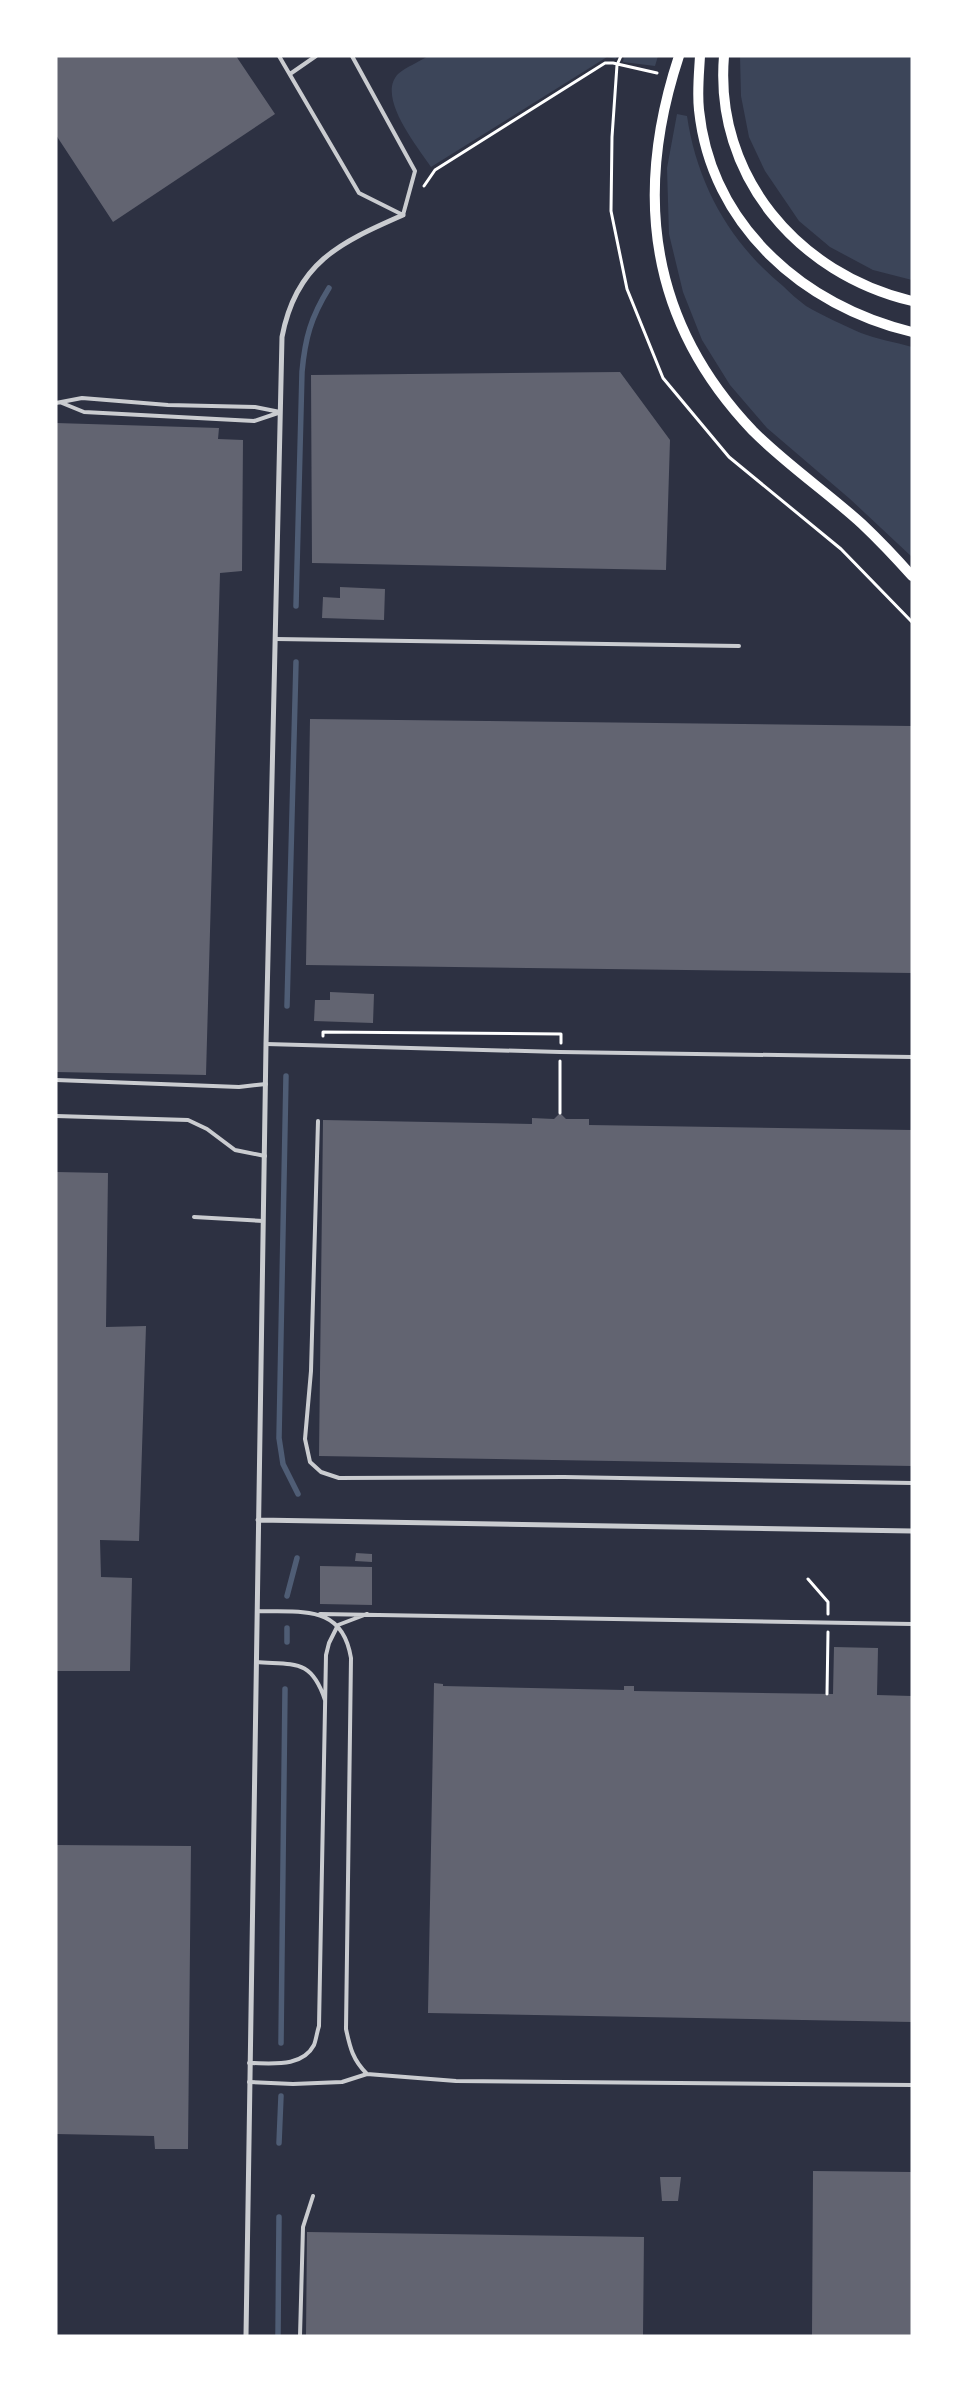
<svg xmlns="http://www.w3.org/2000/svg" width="968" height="2392" font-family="'PT Sans',sans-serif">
  <rect width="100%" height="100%" fill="#2d3142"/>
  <path fill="#3c4559" d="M428,56H617L616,59L607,57L431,167C418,147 376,97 398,74C406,67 419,62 428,56Z
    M624,56H658L655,66L623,62Z
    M740,56H912V280L873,270L830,247L799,221L765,171L749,137L741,96Z
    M677,114L687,116C697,184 730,243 783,286C790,293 798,300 806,306C823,316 843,325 861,333C876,339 895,342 912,347V557L850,499L767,428L730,385L702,340L683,292L669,234L667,168Z"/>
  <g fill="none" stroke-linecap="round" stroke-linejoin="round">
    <path stroke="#4f5d75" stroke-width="5.5" d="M296,606L302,372C305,338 311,317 329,288
      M287,1006L296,662
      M286,1076L279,1438L283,1464L298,1494
      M287,1596L297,1558
      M287,1642V1628
      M281,2043L285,1689
      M279,2143L281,2096
      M278,2336L279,2217"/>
  </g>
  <path fill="#626471" d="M56,56H236L275,114L113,222L56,135Z
    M620,372L670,440L666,570L312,563L311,375Z
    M56,423L219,428L218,439L243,440L242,571L220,573L206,1075L56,1072Z
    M340,587L385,589L384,620L322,618L323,597L340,598Z
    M310,719L912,726V973L306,965Z
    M330,992L374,994L373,1023L314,1021L315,1000H330Z
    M560,1113L566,1119H589V1125L912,1130V1466L319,1456L323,1120L532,1124V1118L554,1119Z
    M56,1172L108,1173L106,1327L146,1326L139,1541L100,1540L101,1577L132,1578L130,1671H56Z
    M356,1553L372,1554V1562L355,1561Z
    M320,1566L372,1567V1605L320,1604Z
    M834,1647L878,1648L877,1695L912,1696V2022L428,2013L434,1683L443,1684V1686L624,1690V1686H634V1691L833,1694Z
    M56,1845L191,1846L188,2149H155L154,2136L56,2134Z
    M813,2171L912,2172V2336H812Z
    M660,2177H681L678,2201H662Z
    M307,2232L644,2237L643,2336H306Z"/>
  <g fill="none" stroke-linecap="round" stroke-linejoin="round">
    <path stroke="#fff" stroke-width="3" d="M621,56L617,65L612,137L611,211L627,289L663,378L729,457L841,549L912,622
      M424,186L435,170L605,63H613L657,73
      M323,1036V1032L561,1034V1043
      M560,1113V1061
      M808,1579L828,1602V1614
      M827,1694L828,1632"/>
    <path stroke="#caccd0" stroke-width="4" d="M279,56L359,193L403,215L415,171L352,56
      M290,74L316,56
      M56,403L82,398L168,405L255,407L280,412
      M62,403L84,412L254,421L278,413
      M276,639L739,646
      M266,1044L560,1052L912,1057
      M56,1080L239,1087L266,1084
      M56,1116L188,1120L207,1129L235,1150L265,1156
      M318,1121L311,1371L305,1439L310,1462L321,1472L339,1478L564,1477L912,1483
      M194,1217L263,1221
      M257,1611C301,1613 342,1603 351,1658L346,2029C350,2048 353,2060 367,2074
      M320,1614L912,1624
      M256,1662C294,1665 311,1658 325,1700
      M249,2063C271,2063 302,2068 314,2045C316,2040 317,2032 319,2026L326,1655L329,1643L338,1625L367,1614
      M249,2082L293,2084L342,2082L367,2074L456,2081L912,2085
      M300,2336L303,2227L313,2196"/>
    <path stroke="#caccd0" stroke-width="5" d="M258,1520L912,1531
      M246,2336L266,1044L282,337C296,263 339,243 403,215"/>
    <path stroke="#fff" stroke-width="10" d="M679,56C633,195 650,323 753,431C787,465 827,492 862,524C880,541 896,558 912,576
      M700,56C699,74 697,92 699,110C711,225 803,306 912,332
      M724,56C714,176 798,274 912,301"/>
  </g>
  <rect width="968" height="2392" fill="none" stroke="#ffffff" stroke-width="115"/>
</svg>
